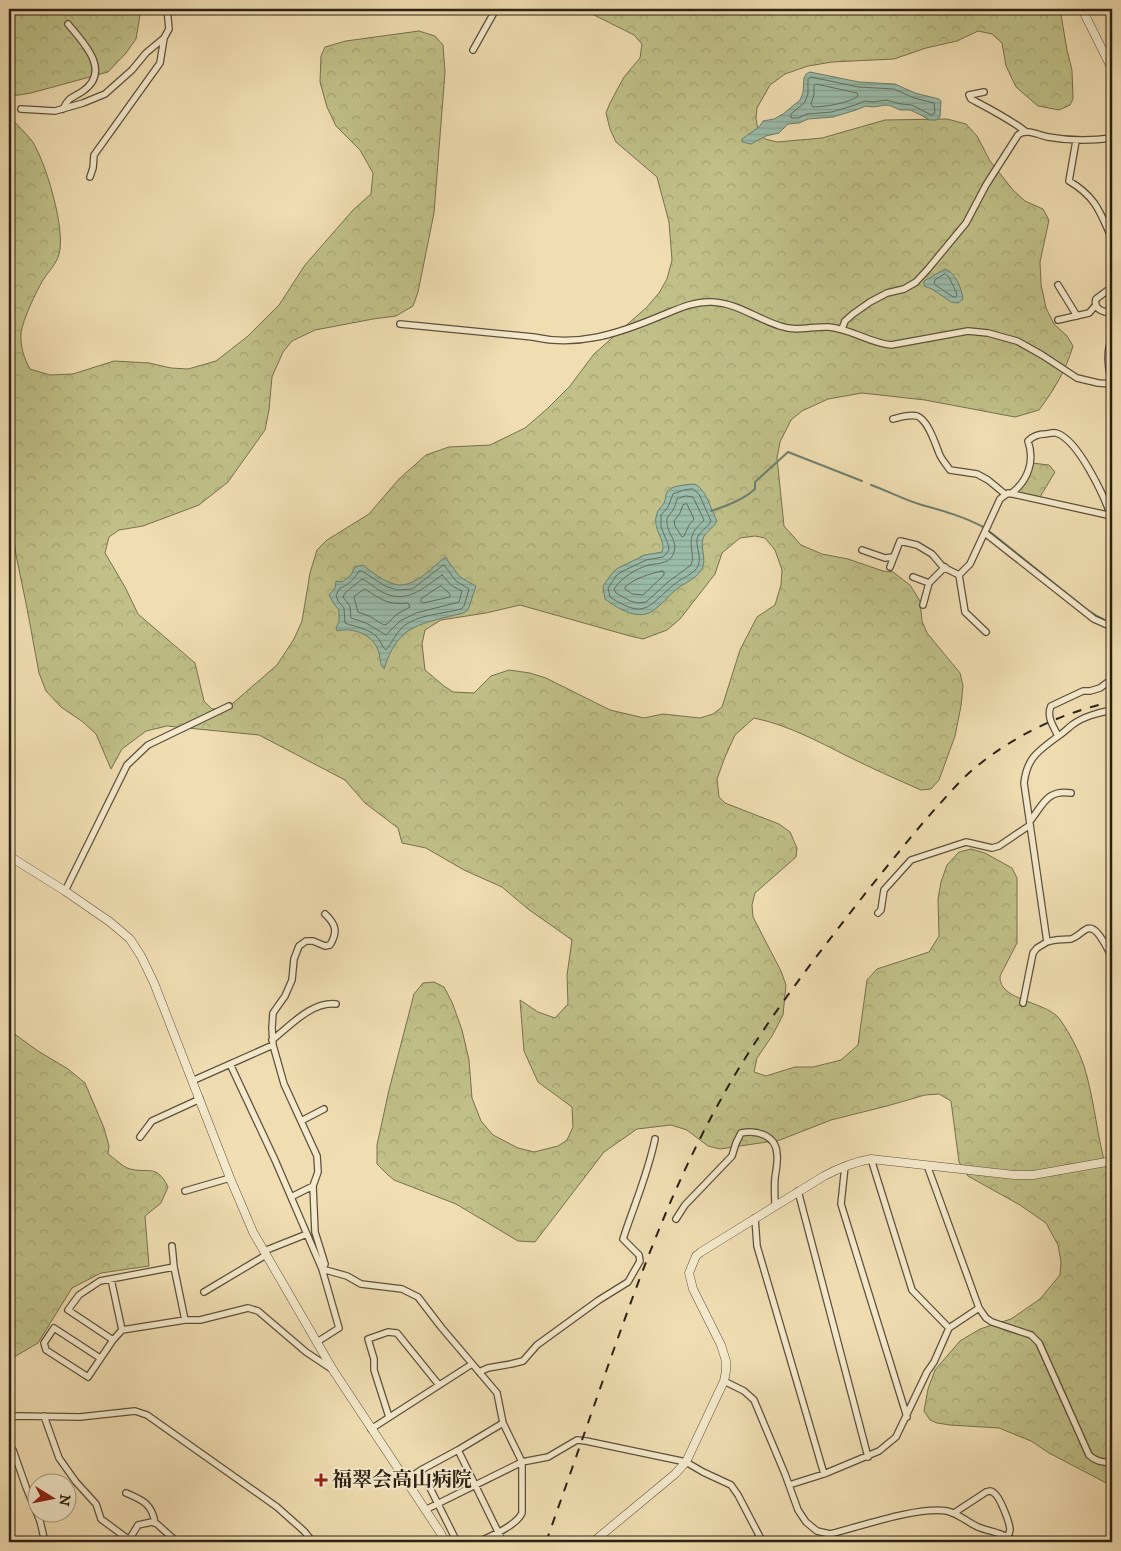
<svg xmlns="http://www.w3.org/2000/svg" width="1121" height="1551" font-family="'IM FELL DW Pica','Noto Serif JP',serif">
  <defs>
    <pattern id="forest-crowns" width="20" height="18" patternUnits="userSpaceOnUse" patternTransform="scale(1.25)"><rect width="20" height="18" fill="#c0c088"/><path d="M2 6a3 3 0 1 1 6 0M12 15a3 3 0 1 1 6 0" fill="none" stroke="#a5a574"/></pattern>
    <pattern id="water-rules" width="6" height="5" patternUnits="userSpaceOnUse" patternTransform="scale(1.25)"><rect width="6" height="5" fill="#9abcaa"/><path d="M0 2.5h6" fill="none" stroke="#85a191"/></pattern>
  </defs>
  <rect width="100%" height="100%" fill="#f0deb2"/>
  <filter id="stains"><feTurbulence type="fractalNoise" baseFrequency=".004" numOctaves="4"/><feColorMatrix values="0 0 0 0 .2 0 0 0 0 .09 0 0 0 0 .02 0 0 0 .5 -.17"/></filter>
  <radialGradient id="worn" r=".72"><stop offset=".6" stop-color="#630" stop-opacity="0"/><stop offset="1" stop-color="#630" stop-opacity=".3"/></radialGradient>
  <path fill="url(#forest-crowns)" stroke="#76704e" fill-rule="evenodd" d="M9,9H141L136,39L126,53L108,72L31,93L12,96L9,101Z
    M587,9H1060L1067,50L1072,70L1073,99L1070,105L1059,110L1038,106L1016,87L1006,66L1002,43L992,34L978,31L957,41L926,48L894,59L832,62L808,66L785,74L770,85L757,108L756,118L758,130L765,139L777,142L822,138L885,120L947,119L966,124L977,136L990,161L1013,190L1025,201L1043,209L1049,220L1040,262L1041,284L1046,308L1054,324L1067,336L1073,346C1066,370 1054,390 1039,410L1015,417L925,400L862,393L828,399L802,411L791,420L780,442L777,458L784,526L801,545L822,554L848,559L883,571L893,572L910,585L920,601L922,621L927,633L960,673L963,686L961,706L955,736L939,780L931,789L921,790C896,779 871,768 847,756C817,741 788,725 754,718L735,735L725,757L717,779L719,797L725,803L779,824L790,832L797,848L796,857L755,893L752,905L753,917L781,971L786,985L783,1015L772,1036L757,1058L754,1072L766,1076L795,1067H813L841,1060L858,1045L867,980L877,969L929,952L939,936L938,899L941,882L947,865L959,852L971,849L985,853L1012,868L1017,878V943L1000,976C998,1002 1050,1001 1061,1021C1070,1034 1079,1051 1084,1066C1093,1095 1096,1126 1103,1156C1105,1166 1109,1176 1112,1185V1486L1049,1453L1031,1441L999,1428L950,1425L937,1423L930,1420L924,1411L928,1389L935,1370L960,1341L980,1329L1011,1319L1040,1299L1060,1275L1061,1262L1058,1245L1046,1223L1020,1205L968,1176L959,1162L951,1101L939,1094L925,1095L887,1106L831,1120L780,1140L720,1149L708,1146L687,1130L671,1125L637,1129L604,1152L535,1242L518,1241L456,1204L394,1180L387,1174L377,1164V1145L389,1090L414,994L423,983L434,982L444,987L452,1002L462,1030L469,1060L472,1098L481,1121L493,1135L518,1148L534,1152L558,1146L567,1140L573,1127L572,1107L538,1082L524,1051L520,1000L538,1012L555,1018L568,1004L567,975L572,940L528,909L502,887L464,870L426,848L402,843L398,828L365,803L345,780L259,735L167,726L146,731L122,749L111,769L96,734L83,722L61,707L46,691L39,673L27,608L16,555L11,516L9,510V116C16,124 25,132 32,141C46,162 66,230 59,254C57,263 48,272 43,280C36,292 23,319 21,333C20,346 24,358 30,369L50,375L73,374L114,361L149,363L171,368L188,369L216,361L248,336L279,305L305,265L353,210L371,194L373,173L360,150L336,126L327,107L320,82L321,56L325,47L346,41L419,31L435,36L443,45L445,72L434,213L418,292L413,306L396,316L373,319L315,330L292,341L283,352L272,377L269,410L265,430L228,482L199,505L143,526L119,530L109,537L105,553L125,587L138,614L195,663L204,701L212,709L225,708L232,704L277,665L294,639L302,621L310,573L317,550L327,540L369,514L399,479L426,455L449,447L490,445L525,428L547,409L570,386L594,354L647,307L659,293L667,279L672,260L669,222L657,177L616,142L610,129L606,113L610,103L624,77L640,58L642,44L634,35L592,14ZM755,536L765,538L775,550L782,570L781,585L775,605L757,617L740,650L722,707L713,714L700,718L663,714L644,718L610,710L546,678L530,673L509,670L491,676L474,693L453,692L444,686L425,670L422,644L425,630L441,620L486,613L520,605L630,636L643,639L667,630L680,619L715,574L722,553L740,538Z
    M1032,463L1049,465L1055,472L1040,497L1020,493L1019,491L1030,474Z
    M9,1030L38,1051L68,1069L85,1083L104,1128L109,1146L108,1154C114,1158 121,1165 127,1168C147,1175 156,1162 168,1187L161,1203L145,1216L149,1266L101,1273L72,1288L38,1343L9,1360Z"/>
  <path fill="url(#water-rules)" stroke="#6e7e6e" d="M810,72L859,82L895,84L915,93L939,99L941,101L940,117L936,120H929L921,115L910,110H900L891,106L886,105L873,107L866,106L856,110L833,117L808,119L799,123L788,124L779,133L766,136L751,144L742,142V139L759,127L763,121L774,119L783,114L800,100L803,93L804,78L806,74Z
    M945,269C955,272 962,289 963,299L958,303L951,302L932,289L924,286V281Z
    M694,484C706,488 711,510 717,521C713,529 704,533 703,539C700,549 707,559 702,569C698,577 685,583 678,588C669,595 661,606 651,612C636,620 617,608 605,599L603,586L613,572L618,568L645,555L662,552C667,540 651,530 657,513C658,509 662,507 664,503C666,500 665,495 667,492C671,485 686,485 694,484Z
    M445,557L460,577L476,586L468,610L463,613C422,624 398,623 384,669C379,664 381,656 378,650C372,634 353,627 337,631L336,628L339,622V610L334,604L329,595L335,588L336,581L342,582L351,575L355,567L363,565C372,572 383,581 394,584C412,590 432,568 445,557Z"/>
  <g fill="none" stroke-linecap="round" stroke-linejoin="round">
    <path stroke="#636e5f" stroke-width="1" d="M811,77L858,87L894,89L914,98L934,103L935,113L931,115L912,105L901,104L886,100L873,102L865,101L855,105L832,112L807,114L798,118H791V114L805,102L808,94V80Z
      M816,84L857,93L858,96C850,103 824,107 813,107L811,104L814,95V86Z
      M945,274L949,277L957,294L956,297H953L934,284L935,280Z
      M693,489L699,494L711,521C708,528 699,531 697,539C696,548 702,558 698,566C694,574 682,578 676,583C648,605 647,621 610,597L608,588L616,576L621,572L646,560L663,557L666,554L669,550L668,544L661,527V515L668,507L673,494L684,490Z
      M686,496L693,497L704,520C700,525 694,529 692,536C689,546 695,556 691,565L668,582L646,602L638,603L630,601L616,593L614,589C621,578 637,568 649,565C659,563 671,564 674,552C678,541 667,533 667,523C666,516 670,515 673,510C675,507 676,502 677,499Z
      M687,504L694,519L689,525L684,536L682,537L675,526L674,521L680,513L683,505Z
      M444,565L456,581L469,589L464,606L461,609C443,614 421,614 405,625C396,632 392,643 386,650C381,646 381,640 376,636C367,628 355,627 345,623L344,608L338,601L336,595L340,588C349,585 354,579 359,571H362L385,586L397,590L412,589Z
      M662,571L664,572V575L643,595L632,594L625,589V587C635,578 649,574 662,571Z
      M442,575L452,586L462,591L459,602L416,613L400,621L386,635L366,623L351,618L350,606L343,597L345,593L362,579C369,582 375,588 382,592C407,605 423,588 442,575Z
      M441,586L450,594V597L423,603L421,602V599Z
      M365,589C382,600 387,605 408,603L410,607L397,614L387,624L384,625L369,616L358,612L354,597Z"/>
    <path stroke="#6e7e6e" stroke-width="2" d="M871,485C888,491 905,500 922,505C944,511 965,517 985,528
      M711,511C726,506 743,500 755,489V482L788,452L862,481
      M989,531L1086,609L1097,616L1112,624"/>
    <defs>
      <path id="minor" d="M473,50L496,9
        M984,92L969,95L971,99C990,109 1008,118 1025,131
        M21,109L55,111L83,103L105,94L132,70L146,53L164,38L169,29L167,9
        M63,109C69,96 73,98 83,91C112,71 83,42 68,24
        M1076,141L1069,181C1096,197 1100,212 1112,239
        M90,177L93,168L94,155L160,63L164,38
        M1058,285L1077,316
        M1112,287L1096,299C1093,309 1103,312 1111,313L1112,319
        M1058,320L1089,313L1096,305
        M400,324L533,337C578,347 617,334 658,317C676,310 693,301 712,302C737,303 757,319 780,326C797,332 812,326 829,327C851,329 870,343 891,345L968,331L988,333L1017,341L1042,355L1077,378L1098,383L1112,384
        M842,329L845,321L853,314L870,302L887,293L904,289L916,282L928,269L966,223L986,185L1018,135C1026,128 1038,135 1048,137C1070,141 1091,141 1112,138
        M1112,339C1106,349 1108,370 1112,381
        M893,419C900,417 910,414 917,416C928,420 935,443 939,453C941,459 946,464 950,470L977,474L988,480L1005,494
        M1012,493C1028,480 1035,461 1028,441C1033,436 1038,434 1045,434C1048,434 1053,432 1056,433C1078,439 1104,496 1111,516
        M985,533L1094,619L1112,627
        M862,550L885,558L893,557
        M890,567L900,541L917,545L932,554L943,567L959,575L970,564L1000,499L1008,493L1112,516
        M959,575L965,612L986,632
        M913,577L929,583
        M923,605L929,583L945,567
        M1112,710C1098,713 1084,716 1072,725C1067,729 1062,734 1057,737C1038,751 1027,758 1024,783L1047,942C1055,939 1063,940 1071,939C1077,937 1080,933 1085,930C1096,922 1106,947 1111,955L1112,954
        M1058,736C1054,727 1046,717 1051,706L1083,691H1090L1100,688L1112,679
        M1030,821C1043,805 1047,789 1071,793
        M65,891L127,765L148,745L229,706
        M878,913L881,910L884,890L911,860L966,842L992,848L999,846L1030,825
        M1023,1003L1033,953L1037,948L1047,942
        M272,1040C290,1026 312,1001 336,1004
        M230,1064L275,1160L322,1269L339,1328L317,1342
        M192,1081L273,1045
        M301,1121L324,1109
        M140,1137L152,1121L200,1099
        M871,1159L912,1290L949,1328
        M927,1165L979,1308L986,1318L992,1322L1031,1335L1039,1343L1089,1455C1096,1462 1103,1462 1112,1463
        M845,1166L841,1204L907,1417
        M185,1191L230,1178
        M798,1191L868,1457
        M291,1197L313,1186
        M755,1218L757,1246L824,1474
        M676,1219L685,1205L732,1156L736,1143L741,1133C757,1130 776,1135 777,1154C778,1162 776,1170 775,1178C774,1187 775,1197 775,1206
        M172,1246L174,1267L185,1320
        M264,1251L307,1234
        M322,1269L325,1264L315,1232L313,1186L318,1172L317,1156L284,1084L273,1045L272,1028L273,1013L285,996L292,980L294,959L299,946L306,941H313L325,946L330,945C338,932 336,924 325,914
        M322,1269L347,1276L361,1284L402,1289L418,1297L441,1327L497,1393L503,1423L522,1462V1513C516,1526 491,1536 478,1542
        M111,1279L122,1330
        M204,1292L266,1255
        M113,1340L68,1310L79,1295L100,1281L174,1267
        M100,1358L54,1328L44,1343L46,1350L88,1377L113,1340L122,1330L185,1320H200L248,1308L258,1311L306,1352L333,1370
        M479,1372L488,1368L511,1364L523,1361L537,1345L599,1300L628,1282L640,1261L639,1255L623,1239C634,1205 648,1174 655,1139
        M724,1381L744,1391L754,1400L785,1474L798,1510L806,1522L817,1531L830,1534C859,1527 918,1506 947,1511C959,1514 967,1522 978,1527C988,1531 998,1532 1007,1537
        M44,1416L59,1458L76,1482L96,1504L101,1519L132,1542
        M9,1417L17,1416L80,1417L135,1411L147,1415L277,1507L304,1531L313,1542
        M389,1417L374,1370V1359L368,1339L388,1332L397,1333L439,1385
        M371,1429L472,1364
        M9,1446L13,1450L26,1487L40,1521L45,1542
        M458,1450L503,1542
        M421,1470L457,1542
        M406,1480L421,1470L458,1450L503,1423
        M789,1485L824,1474L879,1451L896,1437L927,1372L934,1362L949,1328L979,1308
        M126,1493C143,1500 152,1504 155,1523
        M425,1510L522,1462L548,1457L577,1440L586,1441L686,1462L703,1472L731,1485L738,1495L761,1539L765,1542
        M954,1513L986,1492C990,1491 990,1490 994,1493C1000,1497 1009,1521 1010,1529C1010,1532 1009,1534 1007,1537L1010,1538L1009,1542
        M129,1540L138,1525L152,1522L157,1524L177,1542"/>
      <path id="tertiary" d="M1082,9L1112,69
        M9,856L65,891L110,922L130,939L141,956L154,983L230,1178L253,1232L333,1370L440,1532L445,1542
        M593,1542L675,1474L686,1462L724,1381L726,1371V1361L721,1345L693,1289L689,1273L696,1256L701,1252L824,1176C839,1168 854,1162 871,1159L1014,1175H1033L1112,1161"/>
    </defs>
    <use href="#minor" stroke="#5d503c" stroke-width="8"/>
    <use href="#tertiary" stroke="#5d503c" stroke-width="9"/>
    <use href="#minor" stroke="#f5eacd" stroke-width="5.5"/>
    <use href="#tertiary" stroke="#f5eacd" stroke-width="8"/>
    <path stroke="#2c2114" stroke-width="2" stroke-dasharray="9 9" stroke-linecap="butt" d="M546,1542C567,1483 588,1423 609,1363C641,1273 673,1185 720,1101C761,1026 815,958 868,890C890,863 912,835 935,809C948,795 961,779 976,767C1015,735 1063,712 1112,702"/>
  </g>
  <path fill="#8f2418" stroke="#f5eacd" stroke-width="2" d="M318.5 1472.5h5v5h5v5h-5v5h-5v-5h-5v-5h5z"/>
  <g text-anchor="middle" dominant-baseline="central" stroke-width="4" stroke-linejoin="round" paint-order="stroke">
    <g font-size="20" font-weight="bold" fill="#2c2114" stroke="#f5eacd" text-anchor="start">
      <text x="332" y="1480">福翠会高山病院</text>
    </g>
  </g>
  <rect width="1121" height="1551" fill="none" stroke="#f0deb2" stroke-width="30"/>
  <rect x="10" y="10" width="1101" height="1531" fill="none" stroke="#2c2114" stroke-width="2.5"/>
  <rect x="15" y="15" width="1091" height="1521" fill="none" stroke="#2c2114"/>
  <g transform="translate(52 1498) rotate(100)"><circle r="24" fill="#f5eacd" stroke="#a59a83"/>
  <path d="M0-4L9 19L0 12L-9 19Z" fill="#8f2418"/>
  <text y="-8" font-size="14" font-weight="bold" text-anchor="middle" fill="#2c2114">N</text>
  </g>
  <rect width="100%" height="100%" filter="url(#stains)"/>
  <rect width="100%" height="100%" fill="url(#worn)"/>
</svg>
